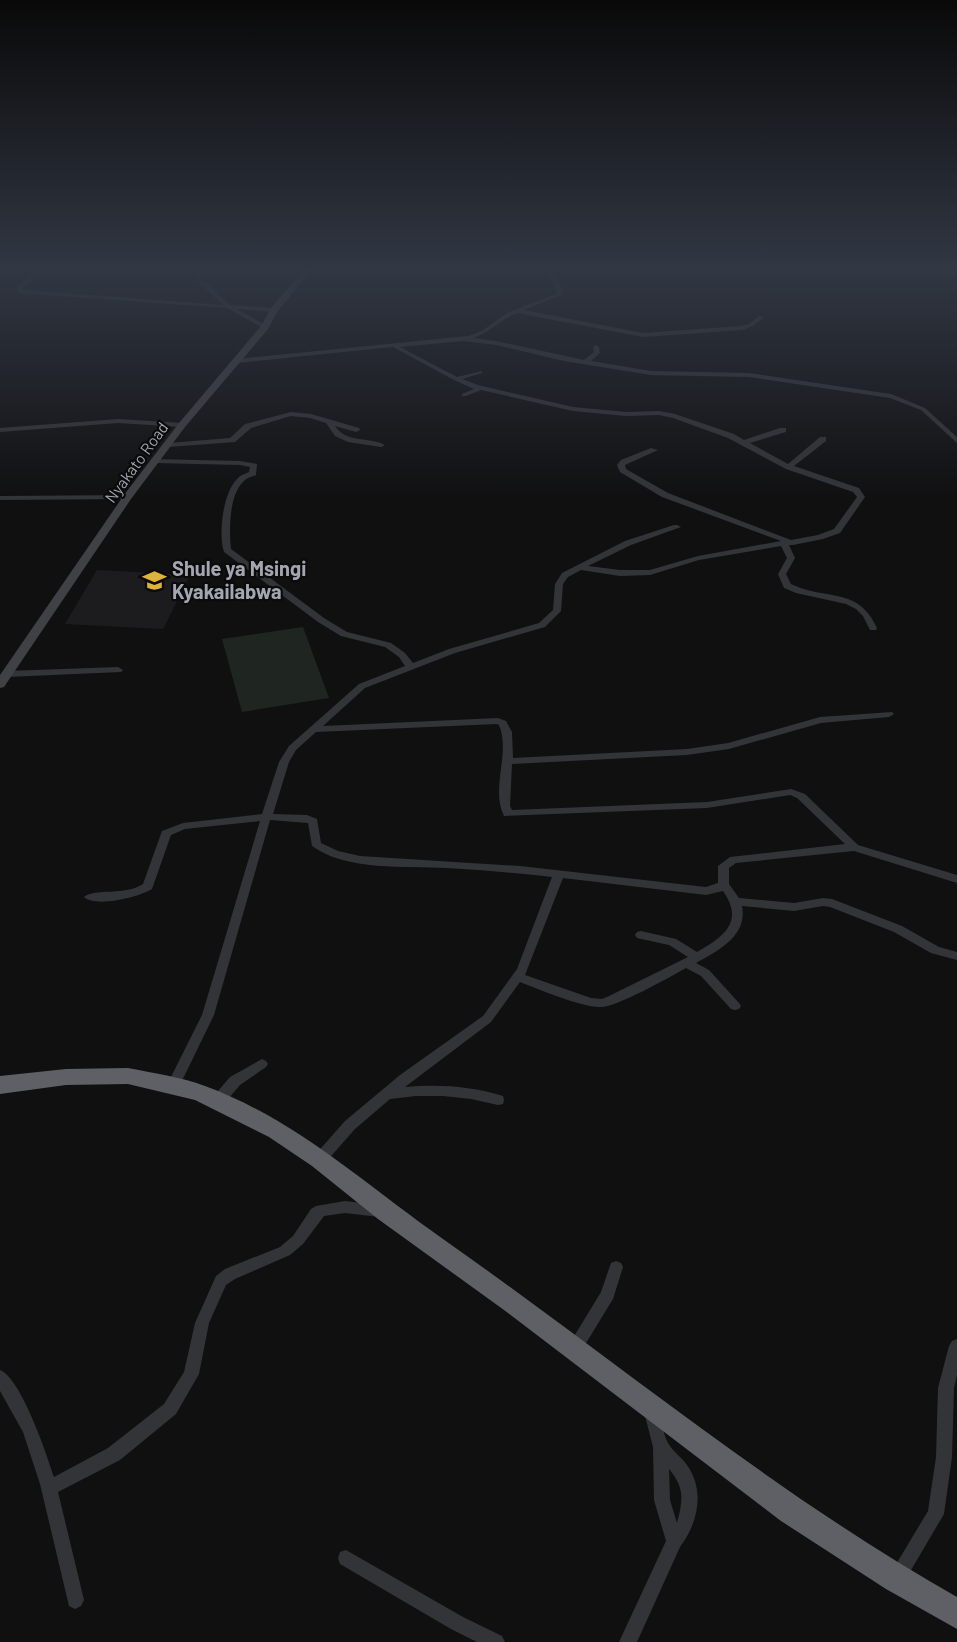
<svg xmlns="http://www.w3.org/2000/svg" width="957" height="1642" font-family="Barlow,sans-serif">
  <rect width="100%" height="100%" fill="#101011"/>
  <path fill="#1c1c1e" d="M97,570L190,575L163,629L65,624Z"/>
  <path fill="#1f2520" d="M303,627L329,698L242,712L222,639Z"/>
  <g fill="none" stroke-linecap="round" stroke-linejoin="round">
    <path fill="#333438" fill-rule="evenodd" d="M40,268H46L23,288V290L223,305L201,284L189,268H195L205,282L230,305L274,308L277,310L274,312L237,309L267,326L268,327L265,329L227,308L18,293V286Z
      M545,268H551L563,291L561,295L524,310L643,333L741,326L749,324L759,316L764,317L753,326L742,330L643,337L517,313C502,319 490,332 474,338L496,341L584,360L594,352L593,347L596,345L599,347L600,353L591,361L651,371L749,373L891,394L925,408L957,437V443L921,410L890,398L749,377L651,375L564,361L496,345L463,341L400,347L457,377L482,371V373L462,379L478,385L573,407L626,412L659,411L675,414L734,434L744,440L780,428H786V432L750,443L788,464L820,437H826V441L794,466L859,488L865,497L840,533L823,539L793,545H789L795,558L786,574L791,584C826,601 858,586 877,628L876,630H870L863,616L856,609L846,604L796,593L784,588L778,574L787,558L781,546L699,560L650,575L620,576L581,570L568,577L563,584L561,611L545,627L455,653L365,688L323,726L498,718L506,721L512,732L513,758L687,749L728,743L820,717L892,712L894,714L889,717L821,723L729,749L687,755L512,764L510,806L512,810L707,802L791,789L805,794L858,845L957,875V883L854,851L736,863L729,868V884L739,898L794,903L823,898L832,899L902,926L939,947L957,952V960L931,953L894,932L830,907L823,906L794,911L742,906C748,936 718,951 696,963L709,970L739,1003L741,1006L739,1009L735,1010L731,1009L701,976L686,968C670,977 617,1007 601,1007C583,1008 538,989 520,982L491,1022L405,1087C437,1084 471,1086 503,1096L504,1100L503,1104L498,1105L471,1099L443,1096H416L390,1099L355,1129L325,1163L320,1165L315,1163L313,1159L315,1155L345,1121L400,1075L483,1016L517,969L552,877C517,873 482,870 447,868C406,866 346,871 312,846L308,823L270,820L214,1015L178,1089L173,1090L168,1089L167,1085L202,1015L260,821L185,829L171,835L152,889C139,897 96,908 84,897C95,888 125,896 143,884L162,831L183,823L262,814L279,762L289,746L359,684L405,666L399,657L385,647L341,636L318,622L224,552C218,534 223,493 237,479C240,475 245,474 249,472L250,467L240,465L155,463H152V459L240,461L257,464L256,475C251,477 246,478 243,482C229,495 229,531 231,549L324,618L347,632L391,643L405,653L413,663L449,649L539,623L553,610L555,584L562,573L625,541L674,525H677L681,527L631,545L588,566L620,570H650L698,556L781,541L662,497L620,472L617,465L621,460L651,448L658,450L627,464L625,465L626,469L668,493L791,540L818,535L834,529L857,497L853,492L786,469L728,438L673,418L659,415L626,416L573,411L481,390L466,396H462V394L474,389L454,380L393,347L237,363L234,361L237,359L468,336L482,331L507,313L556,294L557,291ZM497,724L499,725C511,754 490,788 504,816L707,808L790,795L797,798L845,844L730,857L718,866V883L706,887L520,866L360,856L338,851L321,843L317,819L307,815L273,814L289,762L296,750L316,732ZM563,878L706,895L723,891C745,922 723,937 697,952L676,939L641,931L637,932L635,935L637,938L669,945L688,957L607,997L602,999L591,998L525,975Z
      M291,412L311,414L359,428L360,430L356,432L335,426C347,444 368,436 385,445L381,447L348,442L335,436L326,423L310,418L291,416L251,428L235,442L169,447L165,445L169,443L230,438L245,424Z
      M118,419L182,423L186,425L182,427L118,423L0,432V428Z
      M127,495L131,497L130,499L0,500V496Z
      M118,667L123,670L121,672L7,677L2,674L7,671Z
      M262,1059L266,1061L268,1064L266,1067L240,1085L223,1105L218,1106L213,1105L212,1101L213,1097L230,1077Z
      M345,1201L379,1205L384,1207L386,1211L384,1215L379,1217L345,1213L324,1216L303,1244L290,1255L235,1279L226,1285L209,1323L199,1374L176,1414L120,1460L58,1492L84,1600L81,1606L75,1609L69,1606L40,1484L23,1432L0,1391V1370C21,1378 47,1455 54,1477L108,1448L164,1404L184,1372L195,1323L216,1276L225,1269L280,1247L293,1236L311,1209L316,1206Z
      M616,1261L621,1263L623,1267L613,1299L580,1353L575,1355L570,1353L567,1348L570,1343L601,1292L611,1263Z
      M957,1339V1375L954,1388L952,1457L944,1514L904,1582L898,1585L892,1582L889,1576L928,1511L936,1457L938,1388L949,1346L952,1341Z
      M652,1405L658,1407C662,1418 662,1432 668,1443C673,1452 684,1459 689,1468C705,1494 697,1524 680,1547L637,1642H619L666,1541L654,1500L653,1447L644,1412L646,1407ZM669,1469C685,1488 683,1500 677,1523L670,1500Z
      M346,1550L463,1617L502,1636L505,1642H477L451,1629L340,1564L338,1558L340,1552Z"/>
    <path fill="#404145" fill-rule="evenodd" d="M305,268H313L278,311L268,329L185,427L131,499L4,687L0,688V675L124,495L179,423L261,326L271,308Z"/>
    <path fill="#5e6066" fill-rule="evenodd" d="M128,1068C153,1073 181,1077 205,1086C295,1119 366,1185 443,1239C614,1359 775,1494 957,1597V1629L886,1589L781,1521L504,1310L378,1219L312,1166L269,1137L195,1100L128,1084L66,1085L0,1094V1076L66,1069Z"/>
  </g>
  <linearGradient id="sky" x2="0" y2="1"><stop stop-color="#090909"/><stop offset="0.54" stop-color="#313743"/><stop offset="1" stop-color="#313743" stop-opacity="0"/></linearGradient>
  <rect width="957" height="498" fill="url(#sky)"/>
  <defs>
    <symbol id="school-bare" viewBox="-9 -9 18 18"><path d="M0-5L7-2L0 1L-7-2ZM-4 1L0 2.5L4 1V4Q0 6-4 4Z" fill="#ddb33c" stroke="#0b0b0c" stroke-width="2.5" paint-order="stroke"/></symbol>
  </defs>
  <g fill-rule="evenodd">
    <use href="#school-bare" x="138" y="564" width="33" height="33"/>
  </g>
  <g text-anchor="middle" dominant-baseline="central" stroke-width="4.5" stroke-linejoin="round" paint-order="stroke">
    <g font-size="16" fill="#a3a6b1" stroke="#0b0b0c">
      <text transform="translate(136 462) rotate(-54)">Nyakato Road</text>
    </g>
    <g font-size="20" font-weight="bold" fill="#a3a6b1" stroke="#0b0b0c" text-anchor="start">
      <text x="172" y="568">Shule ya Msingi<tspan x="172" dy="23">Kyakailabwa</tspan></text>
    </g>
  </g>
</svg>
